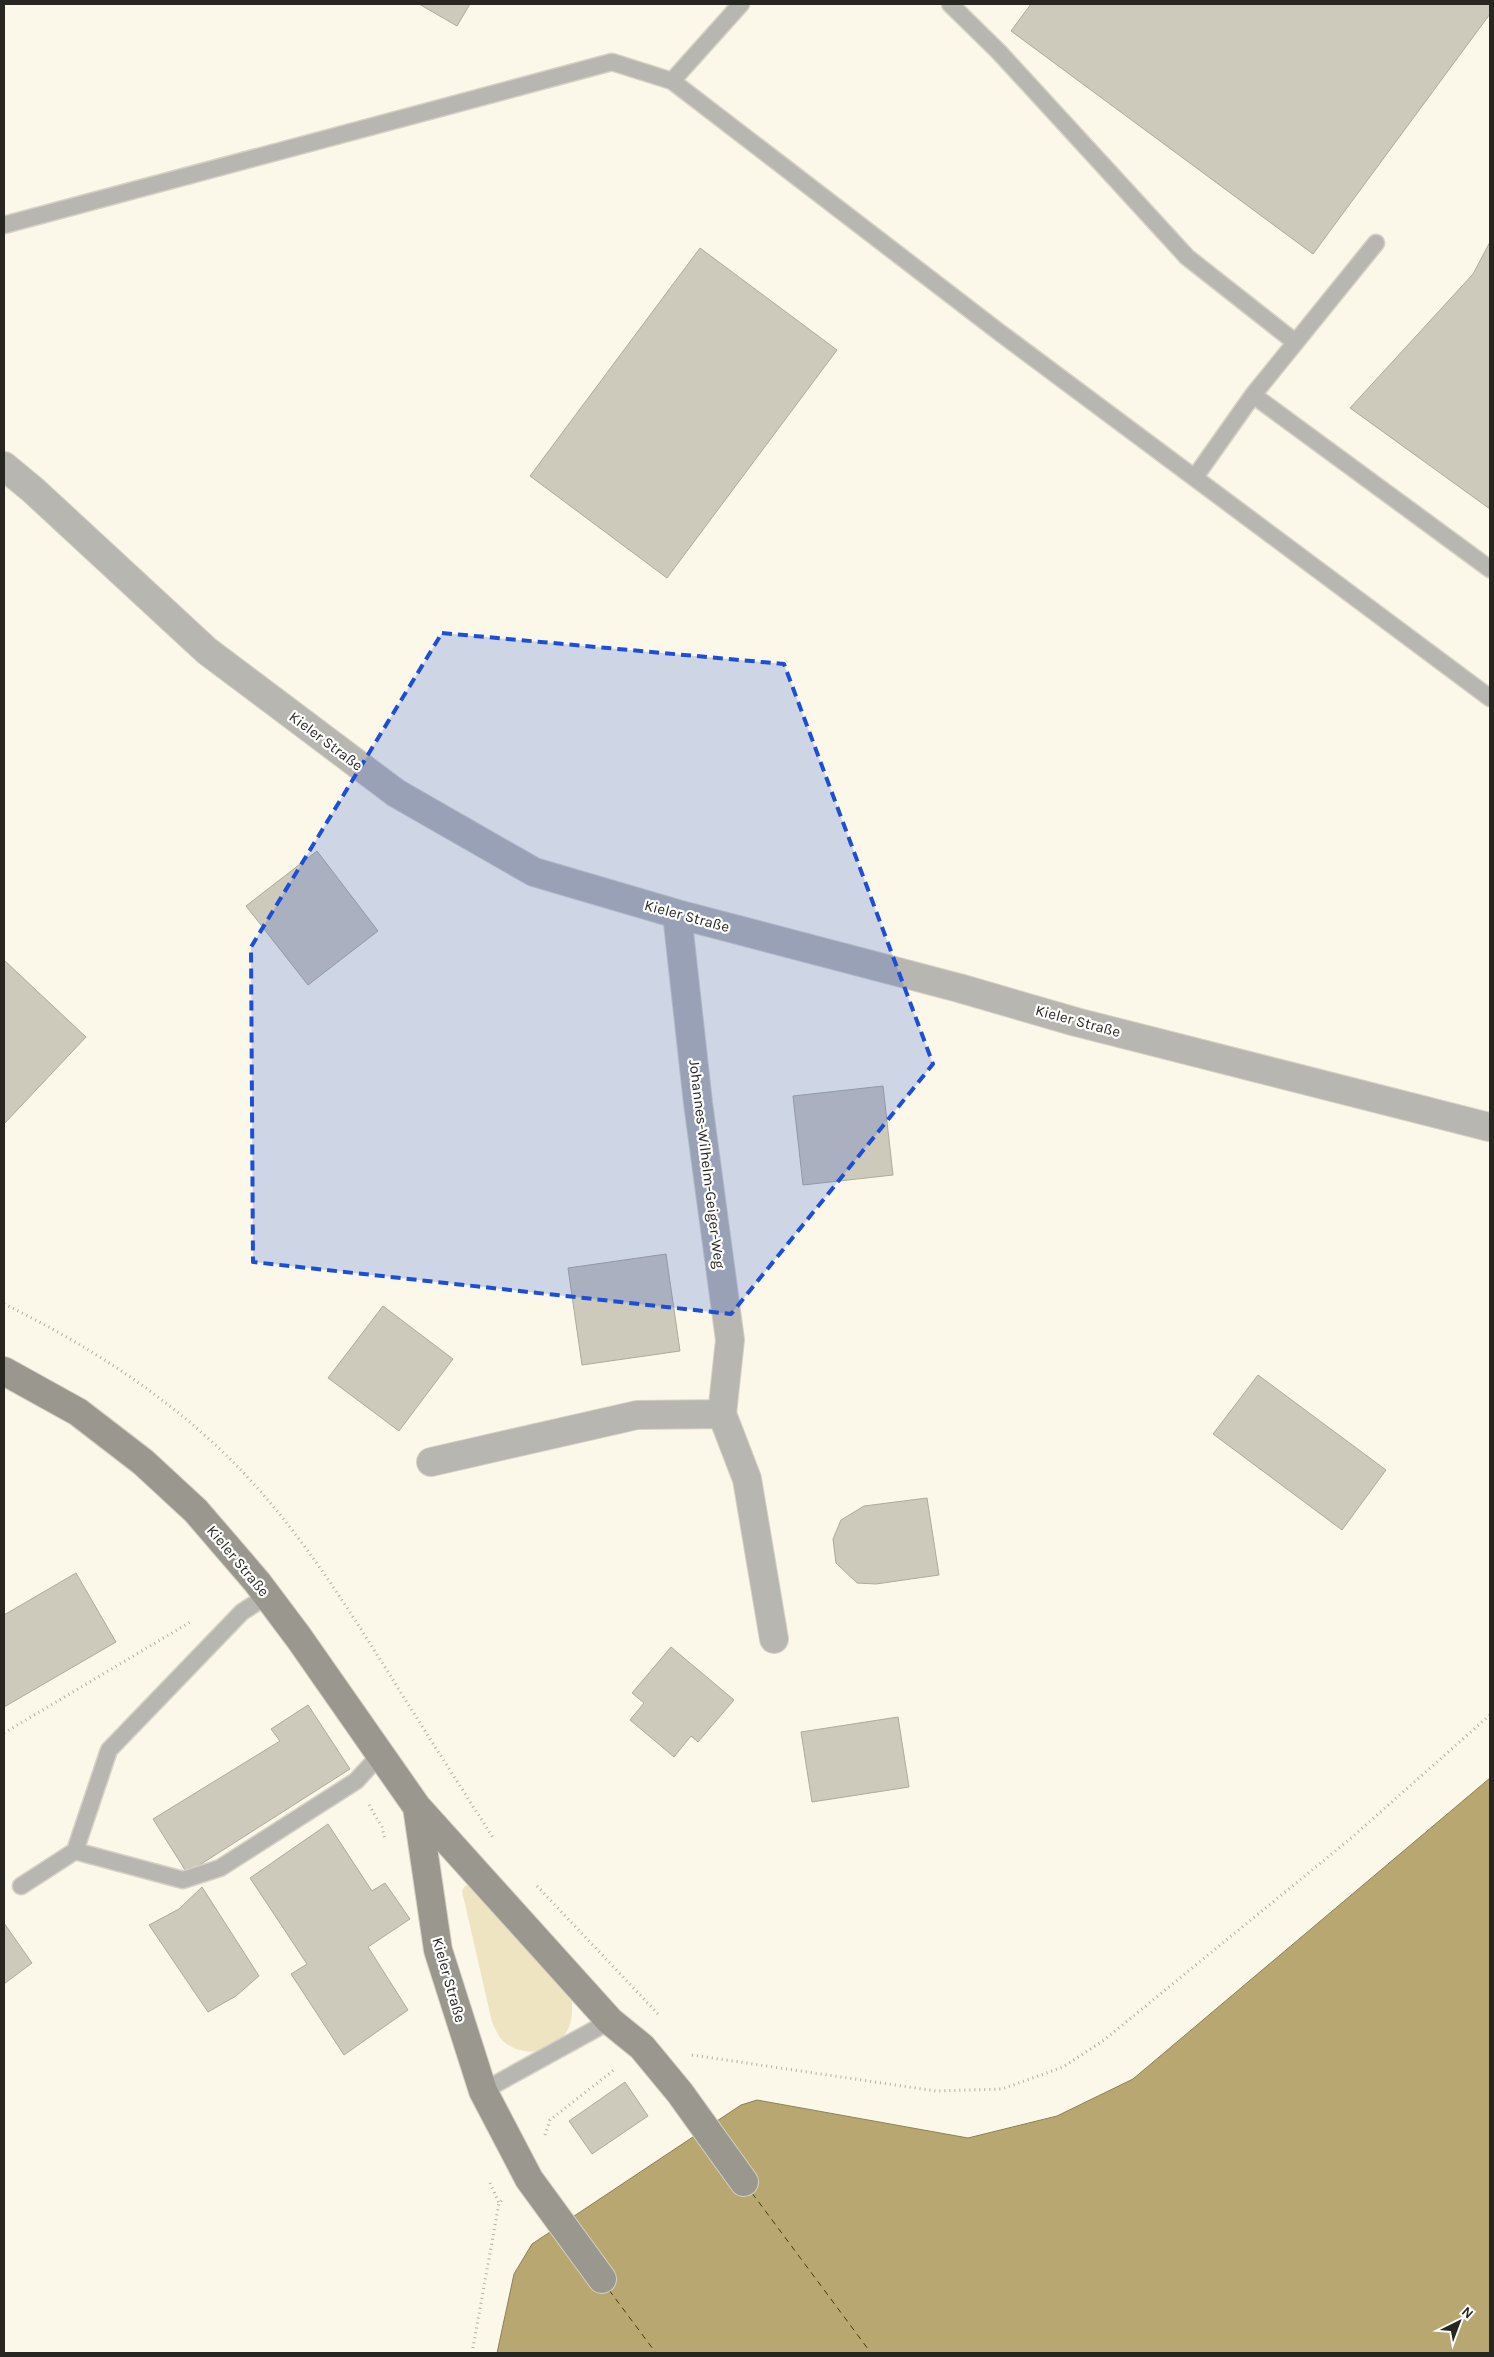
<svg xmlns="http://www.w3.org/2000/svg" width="1494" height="2357" font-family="Karla,sans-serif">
  <rect width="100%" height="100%" fill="#fbf7e9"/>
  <path fill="#eee4c2" d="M470,1885L572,1996C572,2007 573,2017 569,2027C558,2054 521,2060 501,2039C497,2034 495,2028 492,2022L462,1891L465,1886Z"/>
  <path fill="#b8a770" stroke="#8c8058" d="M1490,1778V2353H497L514,2274L532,2244L741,2105L757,2100L968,2138L1057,2116L1133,2079Z"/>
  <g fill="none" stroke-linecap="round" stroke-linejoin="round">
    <path stroke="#463a0c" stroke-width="1" stroke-dasharray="6 5" stroke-linecap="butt" d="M752,2193L871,2353
      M609,2290L656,2353"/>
  </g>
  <path fill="#cdc9bb" stroke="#aeaa9d" d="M419,4H470L457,26Z
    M1031,4H1490V14L1313,254L1011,31Z
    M1490,242V509L1350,408L1473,274Z
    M700,248L837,350L667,578L530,476Z
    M317,851L378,931L308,985L246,906Z
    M4,960L86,1037L4,1124Z
    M883,1086L893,1175L803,1185L793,1096Z
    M666,1254L680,1351L582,1365L568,1268Z
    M383,1306L453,1359L399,1431L328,1378Z
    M1258,1375L1386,1470L1342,1530L1213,1434Z
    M927,1498L939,1575L876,1584L857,1583L836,1563L833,1539L841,1520L864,1506Z
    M76,1573L116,1642L4,1707V1615Z
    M671,1647L734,1700L698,1742L691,1736L674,1757L630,1720L644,1703L632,1693Z
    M308,1705L350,1769L187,1873L153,1819L280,1741L271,1729Z
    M898,1717L909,1787L812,1802L801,1732Z
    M328,1824L372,1891L385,1883L410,1919L368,1947L408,2010L344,2055L291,1974L307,1964L250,1878Z
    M202,1887L259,1976L236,1996L208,2012L149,1925L179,1909Z
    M4,1923L32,1963L4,1984Z
    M625,2082L648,2116L592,2154L569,2121Z"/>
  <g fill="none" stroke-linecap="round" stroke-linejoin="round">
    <defs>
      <path id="service" d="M950,4L999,52L1187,257L1295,342
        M672,81L741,4
        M4,225L612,62L672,81L999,332L1490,698
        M1253,395L1490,569
        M1195,477L1253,395L1376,243
        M75,1851L183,1880L220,1868L356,1781L380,1755
        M21,1886L75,1851L109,1750L242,1612L267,1596
        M483,2091L610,2021"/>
      <path id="minor" d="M4,466L33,490L207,651L396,793L534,872L677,914L959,988L1076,1022L1489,1127
        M677,914L698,1103L730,1340L722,1414L747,1479L774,1639
        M431,1462L637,1415L722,1414"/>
      <path id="secondary" d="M4,1371L78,1412L143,1462L196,1511L257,1582L299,1638L417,1807L610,2021L642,2047L680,2093L744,2182
        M417,1807L438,1950L483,2091L529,2179L602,2279"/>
    </defs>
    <use href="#service" stroke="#d5d1c5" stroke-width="19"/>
    <use href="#minor" stroke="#d5d1c5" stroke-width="30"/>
    <use href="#secondary" stroke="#d5d1c5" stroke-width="30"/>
    <path stroke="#b2afa4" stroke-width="3" stroke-dasharray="1 4" stroke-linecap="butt" d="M4,1304C88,1345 169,1397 235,1464C298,1528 346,1605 393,1680C426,1733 460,1786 494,1839
      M4,1733L192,1621
      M369,1805L382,1827L385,1840
      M537,1886L658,2014
      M692,2055L936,2091L1002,2089L1063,2067L1104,2040L1350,1839L1490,1715
      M545,2135L550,2120L615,2069
      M490,2183L499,2203
      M472,2353L499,2203L502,2200"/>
    <use href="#service" stroke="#b8b6b0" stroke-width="16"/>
    <use href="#minor" stroke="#b8b6b0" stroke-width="28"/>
    <use href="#secondary" stroke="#99978e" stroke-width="28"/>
  </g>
  <path fill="#1d4ed8" fill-opacity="0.2" stroke="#1d4ed8" stroke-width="4" stroke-dasharray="10 6" stroke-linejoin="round" d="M442,633L784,664L933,1064L731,1314L253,1262L251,947Z"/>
  <g text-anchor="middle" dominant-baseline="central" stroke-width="4.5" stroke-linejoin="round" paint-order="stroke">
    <g font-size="15" fill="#272621" stroke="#fff">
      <text transform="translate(326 741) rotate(37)">Kieler Straße</text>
      <text transform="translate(687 916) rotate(15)">Kieler Straße</text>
      <text transform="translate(1078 1021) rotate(15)">Kieler Straße</text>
      <text transform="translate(707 1164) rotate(83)">Johannes-Wilhelm-Geiger-Weg</text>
      <text transform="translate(238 1561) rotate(50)">Kieler Straße</text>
      <text transform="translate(449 1980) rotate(74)">Kieler Straße</text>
    </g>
  </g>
  <rect width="1494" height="2357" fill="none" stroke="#272621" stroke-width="10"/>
  <g transform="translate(1459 2322) rotate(42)" stroke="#ffffff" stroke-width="4" paint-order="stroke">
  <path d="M0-4L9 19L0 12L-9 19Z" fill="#272621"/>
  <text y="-8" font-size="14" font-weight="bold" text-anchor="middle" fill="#272621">N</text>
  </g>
</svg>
